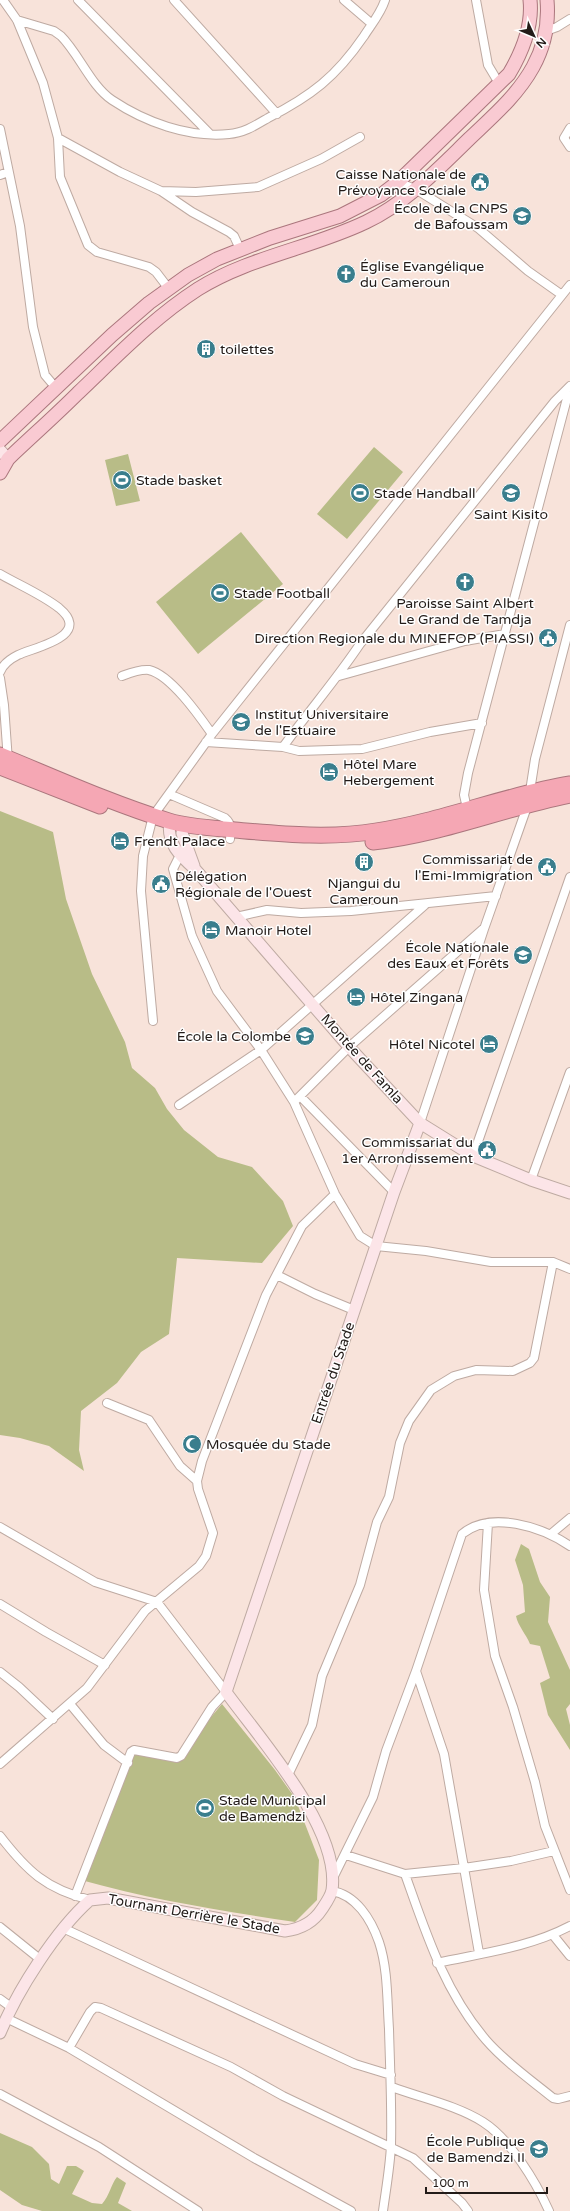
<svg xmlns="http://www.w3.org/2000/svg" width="570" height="2211" font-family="'Varela Round',sans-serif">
  <rect width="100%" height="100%" fill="#f8e3da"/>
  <path fill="#b8bc87" d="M374,447L403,472L347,539L317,514Z
    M128,454L140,501L116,506L105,460Z
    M241,532L283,584L198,654L156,602Z
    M0,811L53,832L66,899L92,974L125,1042L132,1068L155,1088L167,1109L184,1130L218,1157L252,1167L283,1201L293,1226L262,1263L177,1258L169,1334L141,1352L117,1383L81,1411L79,1450L84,1471L49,1446L20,1438L0,1435Z
    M521,1544L529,1549L540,1582L550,1597L548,1622L570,1670V1704L566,1709L570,1725V1750L548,1715L540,1683L550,1678L540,1646L530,1644C526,1634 518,1626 516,1616L525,1612L523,1585L515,1560Z
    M222,1704L275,1770L295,1798L319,1860L317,1900L295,1922C223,1911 152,1900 81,1880L133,1752L175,1760Z
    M0,2133L32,2147L49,2164L51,2179L59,2184L67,2166H76L84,2171L72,2194L92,2203L102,2204C110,2195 111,2184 117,2177L126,2183L118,2203L132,2211H42L22,2205L0,2190Z"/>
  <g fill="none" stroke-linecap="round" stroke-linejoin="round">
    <defs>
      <path id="street" d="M3,0L17,20L43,83L58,138L60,177L88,245L97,252L149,267L156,272L169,289
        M78,0L209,133
        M174,0L277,114
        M344,0L372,24
        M476,0L488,65L500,85
        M17,20L54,31L61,36C79,54 91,86 112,100C145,122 188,138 229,134C244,133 256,125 268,118C311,96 336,77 364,36C371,25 381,13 385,0
        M546,31L557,27L570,19
        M570,128L564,138L570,147
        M0,129L20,226L33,327L45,375L56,388
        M58,138L120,172L161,191L192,212L229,232L234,236L240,249
        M0,175L8,172
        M398,182L417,190L478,228L528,271L562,295
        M161,191L196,192L258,187L321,159L360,137
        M0,574C19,585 41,594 59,608C93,636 35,647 18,655C10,659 3,664 0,672
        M122,676C130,673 140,669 149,670C171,675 200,717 212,734
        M339,676L465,641L505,634
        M0,678L4,705L8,761
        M206,742L283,747L299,751L362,749L430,732L482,723
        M283,747C308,712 336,680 360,644L555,401L570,386
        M169,794L225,818C232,824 231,830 230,839
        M468,813L464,795L468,773L570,387
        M187,856L178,859L173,869L192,936L217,991L261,1050L294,1102L335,1194L360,1236L376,1246L426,1251L491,1262H553L570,1269
        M236,917L267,910L301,913L351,911L496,896
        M153,1021L141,891L143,856L153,816L212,734L570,285
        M300,1096L394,1192
        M294,1102L349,1047L483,929
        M179,1105L261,1050L426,904
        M420,1123L484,929L528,804L535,759L570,625
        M473,1156L570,877
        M531,1180L570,1072
        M277,1275L315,1294L354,1310
        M107,1403L149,1420L180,1466L197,1481
        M488,1523L484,1590L495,1656L513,1707L535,1782L545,1826L570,1890
        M0,1527L95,1582L157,1602L226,1692L212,1707L181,1756L177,1758L134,1750L131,1752L75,1896
        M551,1534L570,1518
        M0,1604L46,1632L105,1665
        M416,1671L444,1754L479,1953
        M0,1672L19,1687L53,1719
        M70,1704L104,1745L128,1763
        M0,1764L87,1688L145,1611L199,1566L206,1556L213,1533L198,1489L197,1481L202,1461L266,1295L302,1226L335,1194
        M288,1775L312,1725L322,1676L360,1585L377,1522L389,1497L400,1443L409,1421L431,1390L454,1376L476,1370L513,1371L530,1363L534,1358L553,1262
        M0,1836C27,1871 46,1889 90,1900
        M346,1855L405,1874L464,1868L511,1861L554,1851
        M405,1874C426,1933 444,1991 486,2040C505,2062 531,2080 553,2098L558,2099L570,2096
        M332,1880L373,1797L386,1751L416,1671L462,1534C491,1510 542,1527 570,1546
        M332,1891C356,1895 371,1919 379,1942C388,1969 387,2000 389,2029C390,2068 392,2106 391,2145C390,2167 386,2189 383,2211
        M0,1927L41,1960
        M65,1929L355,2064L391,2075
        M553,1935L570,1956
        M437,1963C482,1953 528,1948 570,1926
        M0,1999L11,2007
        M6,2018L69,2048L254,2158L351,2211
        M69,2048L90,2012L95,2007L101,2008L231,2067L283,2096L413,2158L462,2203L468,2211
        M392,2087C421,2098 456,2105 483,2122C510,2139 536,2182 549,2211
        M0,2094L99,2147L198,2211"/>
      <path id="secondary" d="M0,450L8,459
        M170,821C166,843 180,856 195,869L349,1047L420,1123L473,1156L531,1180L570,1193
        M183,824L182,833L194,866
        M0,2033C17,1991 56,1930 90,1900L108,1898L285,1931C301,1929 313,1923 322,1909C326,1903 331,1896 332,1890C341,1829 260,1739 226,1692L394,1192L420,1123"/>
      <path id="primary" d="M0,441L112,335L149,303L188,275L217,259L270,238L340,216L381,195L398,182L509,74C522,52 533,27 530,0
        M0,473L8,459C31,437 55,416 78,393C116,357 153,318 198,289C249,257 312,248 366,222C406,203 437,170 469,139C492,117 517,96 533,67C544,47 549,23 547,0"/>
      <path id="highway" d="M0,755C56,778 111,803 169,821C189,827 213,828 235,830C281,834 330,839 376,831C442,821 504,795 570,784
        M0,767L100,806
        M373,842C440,835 504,808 570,795"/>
    </defs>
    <use href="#street" stroke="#beaaa2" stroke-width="10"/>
    <use href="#secondary" stroke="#beaaa2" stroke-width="13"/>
    <use href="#primary" stroke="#ab767d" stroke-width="15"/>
    <use href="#highway" stroke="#ab767d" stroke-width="17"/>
    <use href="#street" stroke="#fff" stroke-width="8"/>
    <use href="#secondary" stroke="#fce5e8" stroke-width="11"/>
    <use href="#primary" stroke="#f9cad2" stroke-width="13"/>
    <use href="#highway" stroke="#f5a7b4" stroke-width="15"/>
  </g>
  <defs>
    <symbol id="civic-disc" viewBox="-11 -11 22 22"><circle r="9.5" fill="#3a7e8d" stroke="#fff"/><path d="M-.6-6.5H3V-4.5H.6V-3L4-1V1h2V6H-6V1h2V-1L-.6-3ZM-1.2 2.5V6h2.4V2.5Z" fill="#fff"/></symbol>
    <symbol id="school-disc" viewBox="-11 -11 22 22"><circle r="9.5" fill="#3a7e8d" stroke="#fff"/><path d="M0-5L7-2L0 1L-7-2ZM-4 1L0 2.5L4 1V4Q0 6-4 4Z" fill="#fff"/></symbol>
    <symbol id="church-disc" viewBox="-11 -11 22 22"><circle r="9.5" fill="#3a7e8d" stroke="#fff"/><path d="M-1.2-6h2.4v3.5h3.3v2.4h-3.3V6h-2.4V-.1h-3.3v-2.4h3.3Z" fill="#fff"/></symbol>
    <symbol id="building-disc" viewBox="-11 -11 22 22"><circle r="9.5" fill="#3a7e8d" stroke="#fff"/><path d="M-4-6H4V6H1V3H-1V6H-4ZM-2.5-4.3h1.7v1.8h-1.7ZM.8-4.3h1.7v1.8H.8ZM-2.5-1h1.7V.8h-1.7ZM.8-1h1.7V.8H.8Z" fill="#fff"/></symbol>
    <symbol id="stadium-disc" viewBox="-11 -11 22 22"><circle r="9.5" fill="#3a7e8d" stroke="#fff"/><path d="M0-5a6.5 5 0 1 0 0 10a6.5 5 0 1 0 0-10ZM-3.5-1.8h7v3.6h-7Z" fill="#fff"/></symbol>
    <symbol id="hotel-disc" viewBox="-11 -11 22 22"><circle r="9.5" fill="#3a7e8d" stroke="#fff"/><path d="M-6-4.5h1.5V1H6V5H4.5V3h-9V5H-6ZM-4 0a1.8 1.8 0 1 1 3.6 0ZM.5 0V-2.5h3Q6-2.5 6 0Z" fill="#fff"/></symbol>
    <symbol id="mosque-disc" viewBox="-11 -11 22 22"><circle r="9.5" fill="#3a7e8d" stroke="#fff"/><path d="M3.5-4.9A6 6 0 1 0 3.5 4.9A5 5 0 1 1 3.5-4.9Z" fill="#fff"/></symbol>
  </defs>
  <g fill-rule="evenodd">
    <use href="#civic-disc" x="469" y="171" width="22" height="22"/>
    <use href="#school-disc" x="511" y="205" width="22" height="22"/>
    <use href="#church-disc" x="335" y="263" width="22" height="22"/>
    <use href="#building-disc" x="195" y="338" width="22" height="22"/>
    <use href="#stadium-disc" x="111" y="469" width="22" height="22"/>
    <use href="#stadium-disc" x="349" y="482" width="22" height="22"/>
    <use href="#school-disc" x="500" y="482" width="22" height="22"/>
    <use href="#church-disc" x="454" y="571" width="22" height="22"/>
    <use href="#stadium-disc" x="209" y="582" width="22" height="22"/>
    <use href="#civic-disc" x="537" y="627" width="22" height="22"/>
    <use href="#school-disc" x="230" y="711" width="22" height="22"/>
    <use href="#hotel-disc" x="318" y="761" width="22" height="22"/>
    <use href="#hotel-disc" x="109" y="830" width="22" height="22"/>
    <use href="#building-disc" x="353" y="851" width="22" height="22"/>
    <use href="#civic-disc" x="536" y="856" width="22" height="22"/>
    <use href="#civic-disc" x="150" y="873" width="22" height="22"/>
    <use href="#hotel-disc" x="200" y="919" width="22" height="22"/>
    <use href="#school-disc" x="512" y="944" width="22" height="22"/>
    <use href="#hotel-disc" x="345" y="986" width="22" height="22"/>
    <use href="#school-disc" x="294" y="1025" width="22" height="22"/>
    <use href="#hotel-disc" x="478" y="1033" width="22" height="22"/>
    <use href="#civic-disc" x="476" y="1139" width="22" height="22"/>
    <use href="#mosque-disc" x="181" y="1433" width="22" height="22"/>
    <use href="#stadium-disc" x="194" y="1797" width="22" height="22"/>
    <use href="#school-disc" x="528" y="2138" width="22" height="22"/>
  </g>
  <g text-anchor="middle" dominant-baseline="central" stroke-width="3" stroke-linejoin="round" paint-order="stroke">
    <g font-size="14" fill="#221b18" stroke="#fff" text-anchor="start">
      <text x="466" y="174" text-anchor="end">Caisse Nationale de<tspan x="466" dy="16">Prévoyance Sociale</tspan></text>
      <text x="508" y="208" text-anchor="end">École de la CNPS<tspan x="508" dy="16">de Bafoussam</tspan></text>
      <text x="360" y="266">Église Evangélique<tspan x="360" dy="16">du Cameroun</tspan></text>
      <text x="220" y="349">toilettes</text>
      <text x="136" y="480">Stade basket</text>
      <text x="374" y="493">Stade Handball</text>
      <text x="511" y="514" text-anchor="middle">Saint Kisito</text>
      <text x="234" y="593">Stade Football</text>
      <text x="465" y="603" text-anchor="middle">Paroisse Saint Albert<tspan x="465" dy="16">Le Grand de Tamdja</tspan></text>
      <text x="534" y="638" text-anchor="end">Direction Regionale du MINEFOP (PIASSI)</text>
      <text x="255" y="714">Institut Universitaire<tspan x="255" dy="16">de l'Estuaire</tspan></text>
      <text x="343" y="764">Hôtel Mare<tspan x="343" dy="16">Hebergement</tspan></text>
      <text x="134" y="841">Frendt Palace</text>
      <text x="533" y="859" text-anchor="end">Commissariat de<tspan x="533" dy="16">l'Emi-Immigration</tspan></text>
      <text x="175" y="876">Délégation<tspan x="175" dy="16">Régionale de l'Ouest</tspan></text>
      <text x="364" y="883" text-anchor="middle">Njangui du<tspan x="364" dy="16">Cameroun</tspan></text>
      <text x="225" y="930">Manoir Hotel</text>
      <text x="509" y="947" text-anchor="end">École Nationale<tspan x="509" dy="16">des Eaux et Forêts</tspan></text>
      <text x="370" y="997">Hôtel Zingana</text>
      <text x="291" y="1036" text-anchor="end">École la Colombe</text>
      <text x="475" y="1044" text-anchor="end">Hôtel Nicotel</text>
      <text x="473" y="1142" text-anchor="end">Commissariat du<tspan x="473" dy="16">1er Arrondissement</tspan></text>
      <text x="206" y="1444">Mosquée du Stade</text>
      <text x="219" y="1800">Stade Municipal<tspan x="219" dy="16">de Bamendzi</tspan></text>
      <text x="525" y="2141" text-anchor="end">École Publique<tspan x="525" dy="16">de Bamendzi II</tspan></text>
    </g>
    <g font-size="14" fill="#221b18" stroke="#fff">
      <text transform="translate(362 1059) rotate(48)">Montée de Famla</text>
      <text transform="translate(333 1373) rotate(-71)">Entrée du Stade</text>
      <text transform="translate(194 1914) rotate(10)">Tournant Derrière le Stade</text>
    </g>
  </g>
  <g transform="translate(534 36) rotate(134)" stroke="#ffffff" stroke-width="3" paint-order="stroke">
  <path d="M0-3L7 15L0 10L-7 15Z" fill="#221b18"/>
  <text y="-6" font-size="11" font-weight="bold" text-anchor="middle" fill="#221b18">N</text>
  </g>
  <path d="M426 2187v6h121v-6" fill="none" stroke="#221b18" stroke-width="2"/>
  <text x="432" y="2187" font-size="12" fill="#221b18" stroke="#ffffff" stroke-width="3" paint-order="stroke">100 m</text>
</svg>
